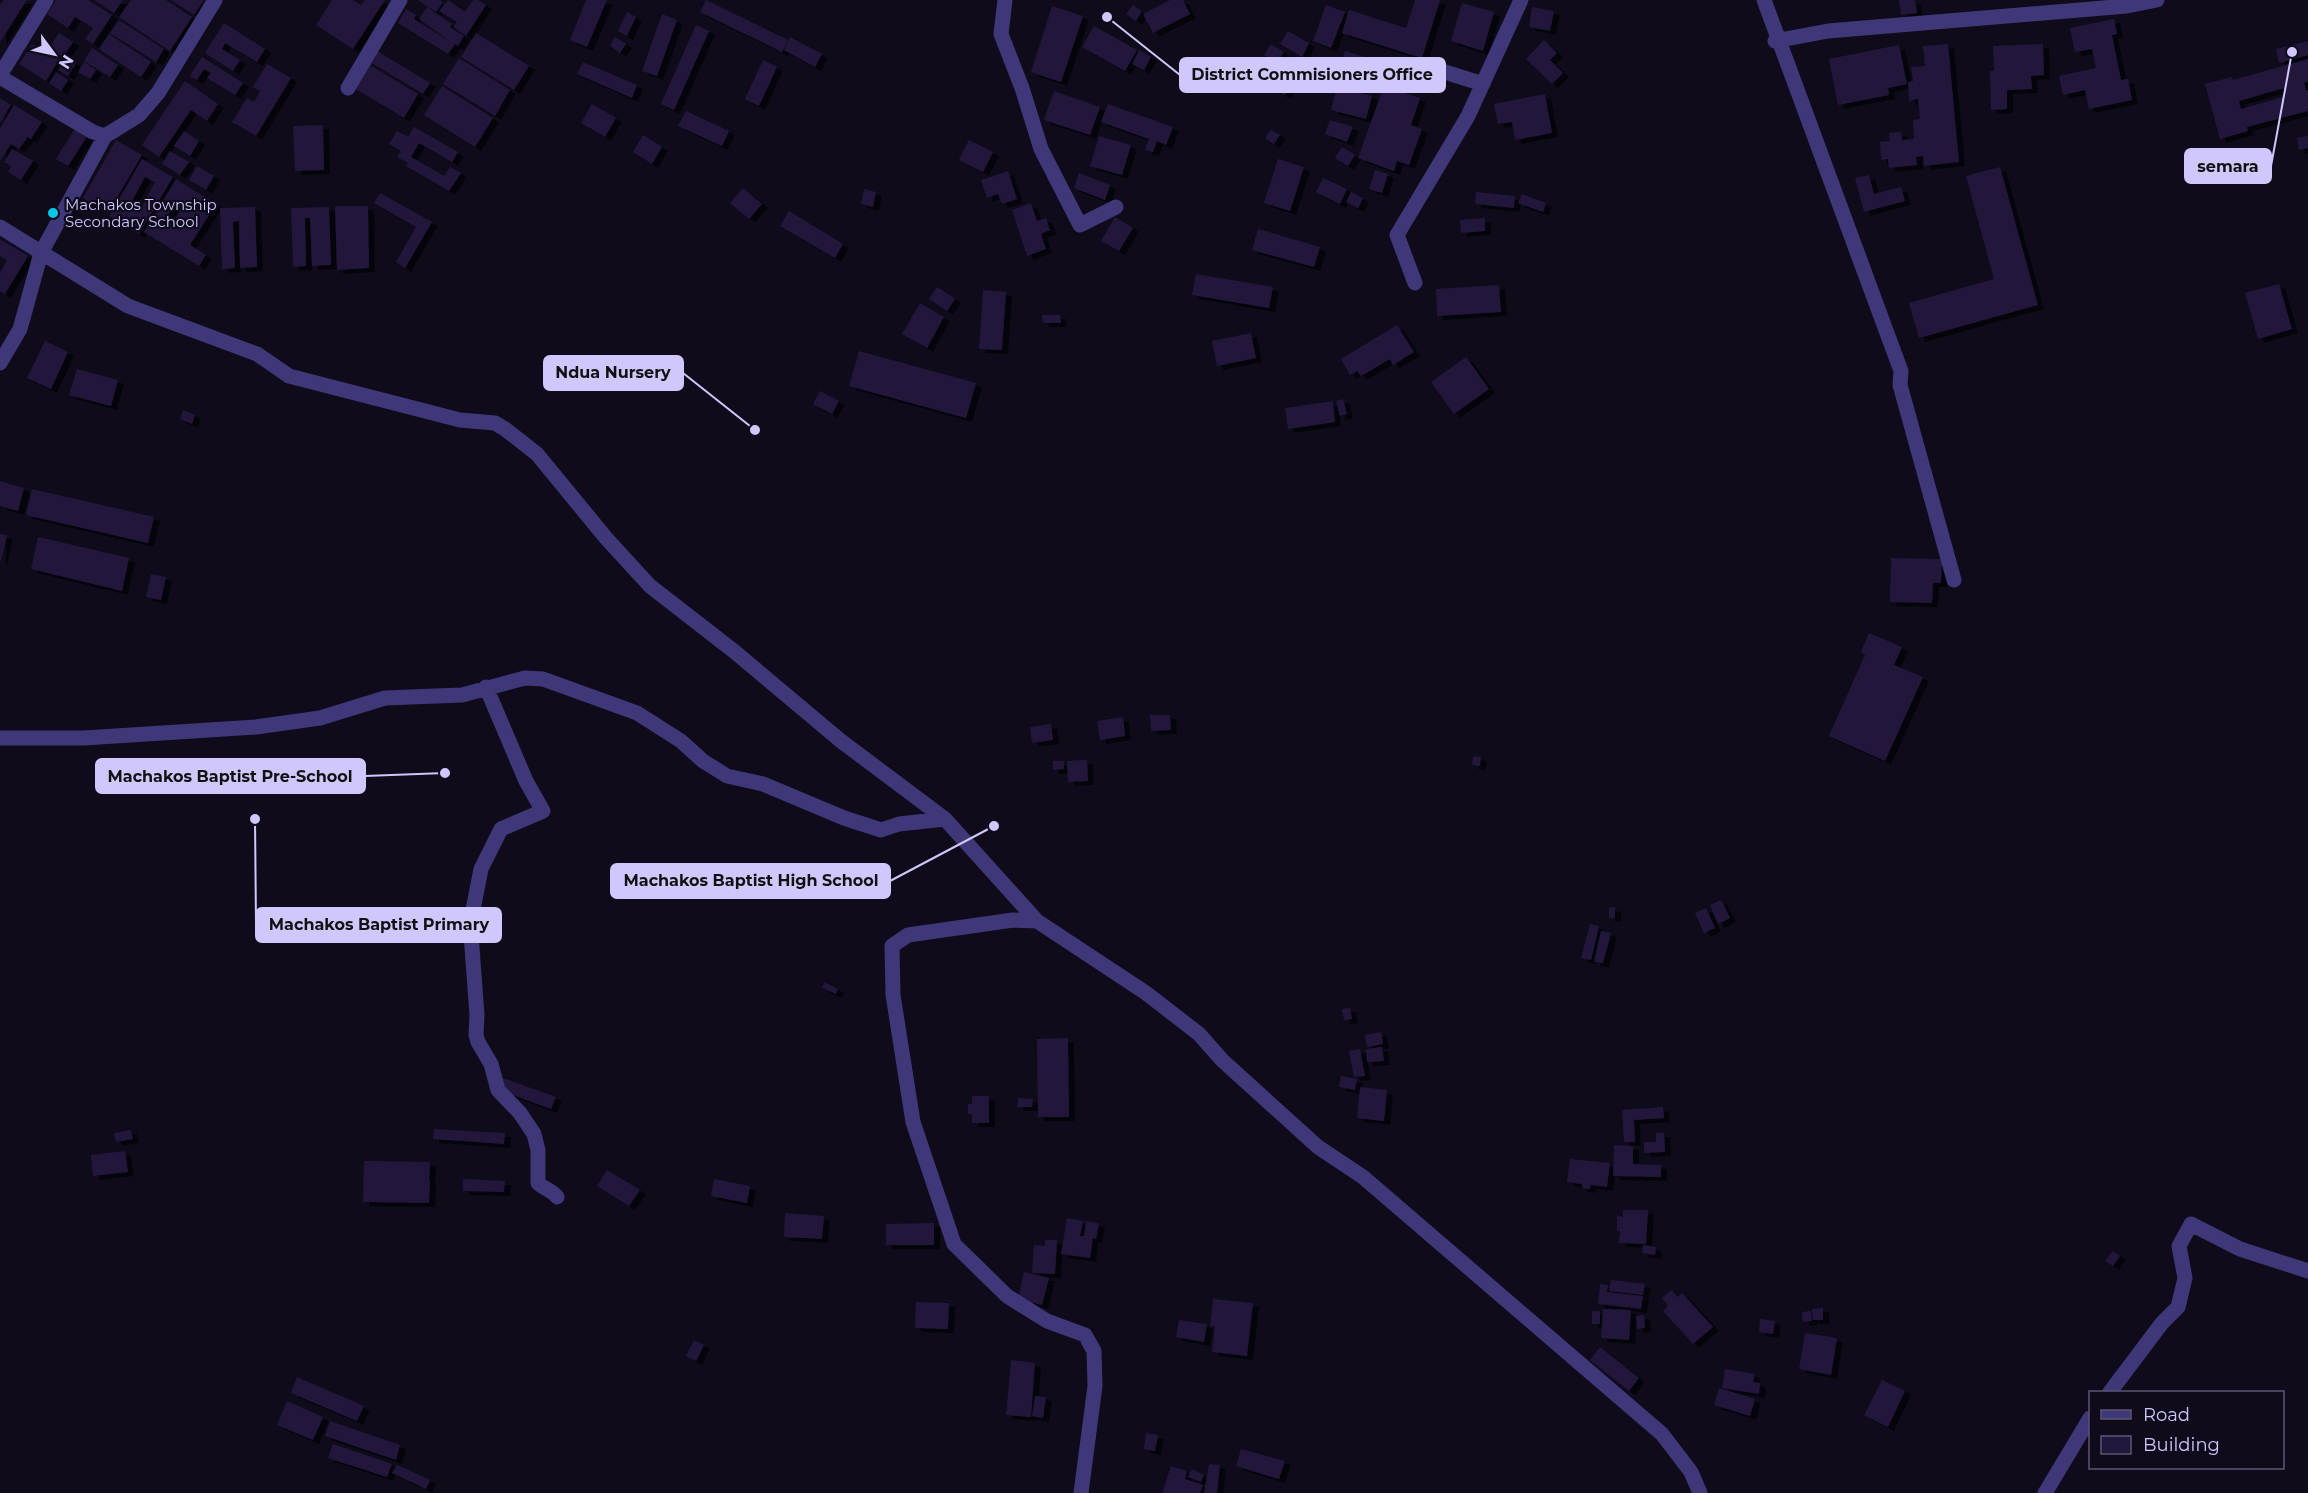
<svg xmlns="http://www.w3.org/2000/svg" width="2308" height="1493" font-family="Montserrat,sans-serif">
  <defs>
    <filter id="shadow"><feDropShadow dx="6" dy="4" stdDeviation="0" flood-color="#0009"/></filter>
  </defs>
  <rect width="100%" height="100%" fill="#0f0b1b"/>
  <path fill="#21183b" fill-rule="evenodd" filter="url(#shadow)" d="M4,0H27L0,42V5Z
    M56,0H88L112,15L93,44L85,39L93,28L75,17L68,28L47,14Z
    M94,0H123L114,13Z
    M131,0H166L192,17L170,51L119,17Z
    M171,0H204L194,15Z
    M332,0H353L361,5L365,0H385L353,49L316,25Z
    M418,0H440L443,2L436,12Z
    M448,0L465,12L473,0H478L486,5L466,36L453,27L457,22L439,11Z
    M586,0H607L587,47L570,40Z
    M706,0L788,40L782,52L700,12Z
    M1170,0H1183L1190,14L1153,33L1143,14Z
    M1415,0H1440L1422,58L1342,33L1349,10L1406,28Z
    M1899,0H1915L1917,13L1901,15Z
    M1462,3L1494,12L1483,51L1451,41Z
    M1133,5L1142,11L1136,21L1126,14Z
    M1326,5L1345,12L1331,48L1313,41Z
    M1052,6L1083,16L1061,82L1031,72Z
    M427,7L452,24L450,27L464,36L458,46L455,44L448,54L398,23L406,9L416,15L414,19L451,42L419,19Z
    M1532,7L1554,11L1550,31L1529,27Z
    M627,12L636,17L627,36L618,31Z
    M662,14L677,20L657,76L642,71Z
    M2114,19L2117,34L2112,35L2121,80L2128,79L2132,100L2089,109L2085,90L2063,95L2059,76L2096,68L2092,49L2075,52L2070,28Z
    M119,20L164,49L156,62L110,33Z
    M224,23L265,49L257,62L225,43L222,49L240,60L233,71L205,53Z
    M696,25L709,31L674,110L661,104Z
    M1094,26L1137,50L1125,71L1082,47Z
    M1288,31L1309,43L1302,57L1280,44Z
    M59,33L73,42L61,60L47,51Z
    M476,33L529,66L514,90L461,57Z
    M109,34L151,62L141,77L99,49Z
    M615,37L626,44L620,53L610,46Z
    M790,37L822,54L815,67L784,50Z
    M1544,40L1557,53L1550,60L1563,73L1552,84L1526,59Z
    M2308,41V55L2279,63L2276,49Z
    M32,44L59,60L46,81L19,64Z
    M1271,44L1284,52L1276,63L1264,55Z
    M1948,44L1959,162L1924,166L1923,156L1916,157L1917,165L1889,168L1888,159L1881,160L1880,142L1890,141L1889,133L1901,132L1902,140L1914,139L1913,120L1920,119L1918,99L1909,101L1908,82L1913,81L1911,67L1925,66L1923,46Z
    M2043,44L2044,75L2031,76L2032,89L2007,90V109L1991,110L1990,71H1994L1993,46Z
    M1899,45L1907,84L1888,88L1889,95L1838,105L1829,59Z
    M92,48L118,65L110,77L84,61Z
    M1139,50L1151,57L1144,70L1132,64Z
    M377,51L430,83L423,94L370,62Z
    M1345,51L1387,64L1382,83L1340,71Z
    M66,57L76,63L68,76L58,70Z
    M202,57L243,83L235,95L207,78L211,73L204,69L197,80L190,76Z
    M459,58L510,90L495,116L443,84Z
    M2308,59V81L2304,83L2306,90H2308V111L2247,127L2248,131L2220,139L2205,84L2232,77L2233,80ZM2284,88L2286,96L2241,109L2239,101Z
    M763,60L777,67L759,106L745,99Z
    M84,62L96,70L90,79L78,72Z
    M583,62L637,85L632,98L577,74Z
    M267,64L291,78L256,136L232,122L247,98L254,102L260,91L253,87Z
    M370,65L418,94L404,118L356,89Z
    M1281,69L1295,76L1285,95L1271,88Z
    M56,72L68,80L61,91L49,83Z
    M185,81L218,104L207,121L191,110L159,157L142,145Z
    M442,86L493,118L475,147L424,115Z
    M1384,86L1420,98L1411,125L1422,129L1409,165L1397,161L1394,171L1358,158Z
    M1337,87L1372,96L1366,119L1331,110Z
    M1054,91L1100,107L1090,135L1044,120Z
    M1545,94L1552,133L1515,140L1512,122L1498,124L1494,104Z
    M0,98L11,105L0,123Z
    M592,104L616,118L605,137L581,123Z
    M1108,104L1173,127L1166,145L1157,141L1153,152L1145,150L1149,139L1101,122Z
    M14,105L42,122L31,139L28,137L19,149L11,144L0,161V128Z
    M686,111L729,131L722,146L678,126Z
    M1330,120L1353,127L1347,142L1325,134Z
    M323,125L324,170L295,171L293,126Z
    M76,127L88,135L68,166L56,159Z
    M414,127L458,152L452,162L419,143L411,157L444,176L450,167L461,173L449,191L406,166L408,163L397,157L401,151L389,144L397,131L408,137Z
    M1271,130L1280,135L1274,144L1265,138Z
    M184,131L199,141L190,156L174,146Z
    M643,135L662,147L652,164L633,152Z
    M1099,136L1131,145L1122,175L1090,166Z
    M2308,136V148L2299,150L2297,138Z
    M116,140L142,155L108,213L83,198Z
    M969,140L993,152L983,172L959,160Z
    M1342,147L1355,155L1348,166L1335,158Z
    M12,149L33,161L21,180L8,172L11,166L4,162Z
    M170,151L189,162L180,175L162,164Z
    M142,159L173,177L139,234L109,216ZM145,177L155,182L140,210L130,205Z
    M1278,159L1304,167L1290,211L1264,203Z
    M197,166L214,176L206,190L189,180Z
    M2000,167L2038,305L1919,338L1909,303L1994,279L1966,176Z
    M1375,170L1388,174L1382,193L1369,189Z
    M1008,171L1017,199L1002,204L998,194L987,198L981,180Z
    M1079,173L1110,185L1105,200L1074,188Z
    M1869,175L1874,194L1901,187L1905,201L1864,212L1855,178Z
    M1323,178L1347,189L1340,204L1316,192Z
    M176,179L216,204L190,245L206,255L199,266L144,232ZM175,203L182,208L169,229L162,225Z
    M743,188L762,204L749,219L730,203Z
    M864,189L876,192L873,207L861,204Z
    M1351,192L1363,198L1358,208L1346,202Z
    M1476,192L1515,196L1514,208L1475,204Z
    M380,193L432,222L405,268L396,262L416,227L374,203Z
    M1522,194L1546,203L1543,212L1518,203Z
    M1031,203L1037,221L1046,218L1050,230L1041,234L1046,249L1027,256L1012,210Z
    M335,206H368L369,268L337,270Z
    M255,207L257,267L240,268L239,221L233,222L235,268L222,269L220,208Z
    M329,207L331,265L312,266L310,218H305L306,266L293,267L291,208Z
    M789,211L843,244L835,258L780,226Z
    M1115,217L1133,228L1119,251L1101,241Z
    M1485,218V231L1461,233L1460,220Z
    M1258,229L1320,247L1314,267L1252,250Z
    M0,239L28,256L5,294L0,291V273L7,260L0,256Z
    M1196,274L1273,287L1269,308L1192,295Z
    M2279,284L2292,329L2258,339L2245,293Z
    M1499,285L1501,312L1437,316L1436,289Z
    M937,287L955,299L947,311L929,299Z
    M983,290L1006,292L1002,350L979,349Z
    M920,303L944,317L927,348L902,334Z
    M1042,315H1060L1061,323H1043Z
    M1397,325L1414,352L1393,365L1390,359L1361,376L1357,371L1350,375L1341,359Z
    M1251,333L1256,358L1217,366L1212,341Z
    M45,341L68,352L51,389L27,378Z
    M859,351L976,383L966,418L849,386Z
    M1466,357L1489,389L1454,414L1431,382Z
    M77,369L118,380L111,406L69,395Z
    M820,391L839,401L832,414L813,404Z
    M1343,399L1347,414L1340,416L1336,401Z
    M1333,401L1335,422L1288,429L1285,408Z
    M183,410L195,415L192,424L180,419Z
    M0,481L24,488L18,511L0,506Z
    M32,489L154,517L148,543L26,515Z
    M0,534L7,535L1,561H0Z
    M38,537L129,558L122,591L31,569Z
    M1891,558L1942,559L1941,583H1933L1932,603L1890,602Z
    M151,574L166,577L161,600L146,597Z
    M1869,633L1902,647L1894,665L1923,677L1885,761L1829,736L1865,655L1861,652Z
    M1150,715H1170L1171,730L1151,731Z
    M1123,717L1125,736L1100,740L1097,721Z
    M1051,724L1053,740L1032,743L1030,727Z
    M1473,756L1481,757L1480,766L1472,765Z
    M1087,760L1088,781L1068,782L1067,761Z
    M1053,761H1064V769L1053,770Z
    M1721,900L1730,918L1718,924L1710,905Z
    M1615,907V918H1609V908Z
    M1706,908L1715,928L1704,933L1695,913Z
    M1590,924L1599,926L1591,960L1581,958Z
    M1601,931L1611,933L1603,963L1594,962Z
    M824,982L838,989L836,994L822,988Z
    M1350,1008L1352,1019L1344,1020L1342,1009Z
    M1381,1032L1383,1044L1367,1047L1365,1035Z
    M1068,1038L1069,1117H1038L1037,1039Z
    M1382,1047L1384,1061L1367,1062L1366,1049Z
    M1360,1049L1365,1076L1354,1077L1349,1051Z
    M1341,1076L1357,1079L1355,1090L1339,1087Z
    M503,1078L556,1097L551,1109L499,1090Z
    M1360,1087L1387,1090L1384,1121L1357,1118Z
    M972,1096H989V1123H972V1114H968V1104H972Z
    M1018,1098L1033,1099L1032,1107H1017Z
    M1663,1107L1664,1118L1634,1120L1635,1142H1624L1622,1110Z
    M434,1129L505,1133L504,1144L433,1139Z
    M131,1130L133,1139L116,1142L114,1133Z
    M1656,1133H1664L1665,1152L1644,1153V1142H1656Z
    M1614,1145L1633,1146V1164L1661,1165V1177L1613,1176Z
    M125,1151L128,1172L93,1176L91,1155Z
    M1570,1159L1610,1163L1607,1187L1591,1185L1590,1189L1582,1188V1184L1567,1182Z
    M364,1161L430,1162L429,1180L420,1179L430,1180L429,1203L363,1202Z
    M607,1170L640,1190L629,1206L597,1186Z
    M463,1179L505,1181L504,1192L463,1191Z
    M714,1179L750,1186L747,1203L711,1196Z
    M1623,1210H1648L1646,1244L1619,1243L1620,1231H1617V1216L1623,1217Z
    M785,1213L824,1216L822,1239L784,1237Z
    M1067,1218L1083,1221L1080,1236H1084L1086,1221L1099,1223L1096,1239L1093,1238L1090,1258L1061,1254Z
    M934,1223V1245H886V1224Z
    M1045,1240H1057L1055,1274L1032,1273L1034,1245L1045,1246Z
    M1643,1245L1656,1247L1655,1255L1642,1253Z
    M2113,1251L2120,1256L2113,1266L2105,1261Z
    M1024,1272L1049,1278L1042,1305L1018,1299Z
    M1611,1280L1645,1284L1643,1295L1609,1291Z
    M1600,1284L1608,1285L1607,1292L1643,1296L1641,1309L1598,1304Z
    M1671,1290L1678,1297L1682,1293L1713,1327L1693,1344L1663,1311L1668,1306L1662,1298Z
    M1213,1299L1253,1303L1247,1356L1212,1352L1215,1326H1210Z
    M916,1302L949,1303L948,1329L915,1328Z
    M1823,1308V1320H1813L1812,1309Z
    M1603,1309L1631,1310L1629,1340L1601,1338Z
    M1592,1311H1600V1324H1592Z
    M1811,1311L1812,1321L1803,1322L1802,1312Z
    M1644,1315L1645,1328L1637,1329L1636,1316Z
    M1760,1319L1775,1321L1773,1334L1759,1332Z
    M1179,1320L1207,1324L1204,1342L1176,1337Z
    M1805,1333L1837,1338L1831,1375L1799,1369Z
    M694,1340L704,1345L696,1361L686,1356Z
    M1600,1347L1639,1378L1629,1391L1590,1360Z
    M1011,1360L1035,1363L1031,1417L1006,1415Z
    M1725,1369L1755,1374L1753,1382L1760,1383L1759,1394L1722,1388Z
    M297,1377L364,1406L357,1421L291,1393Z
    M1882,1380L1905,1391L1888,1427L1864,1415Z
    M1719,1388L1755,1399L1750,1416L1714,1405Z
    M1035,1396L1046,1397L1043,1418L1032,1416Z
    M287,1401L323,1417L313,1440L277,1425Z
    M330,1421L400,1445L396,1460L325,1436Z
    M1146,1433L1158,1435L1155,1451L1144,1449Z
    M333,1444L392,1464L387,1477L328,1458Z
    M1241,1449L1285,1461L1279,1479L1236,1466Z
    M1209,1464L1220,1465L1217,1493H1204Z
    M397,1465L430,1480L426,1489L392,1473Z
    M1171,1466L1187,1471L1185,1479L1203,1485L1200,1493H1162Z
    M1192,1469L1204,1475L1201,1482L1188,1477Z"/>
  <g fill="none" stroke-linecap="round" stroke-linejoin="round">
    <path stroke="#3e3879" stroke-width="15" d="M1005,0L1001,34L1022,88L1041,149L1080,225L1116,207
      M1764,0L1901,371L1900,385L1954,580
      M1775,41L1828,31L2127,6L2157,0
      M1429,67L1483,84
      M0,75L46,0
      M0,77L93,132L105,136L139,115L158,93L215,0
      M348,88L400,0
      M0,227L128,306L257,354L289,376L460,420L495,423L505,429L537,454L606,538L650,586L735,652L841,741L945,819L1037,921L1146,993L1199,1034L1222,1060L1318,1147L1363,1177L1662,1434L1691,1472L1700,1493
      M1415,283L1397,235L1468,116L1521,0
      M0,363L20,329L41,253L105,136
      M486,687L526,781L543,811L501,829L481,869L472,915L471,934L477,1015L476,1035L478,1042L491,1064L498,1090L520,1113L534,1134L538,1150V1183C544,1189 552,1190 557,1197
      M0,738H84L256,727L320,718L385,698L462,695L525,678L543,679L637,713L681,741L703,761L727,776L763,784L844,818L881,830L899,824L945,819
      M1037,921L1013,920L908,935L892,946L893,995L913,1122L954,1244L1007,1296L1047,1321L1085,1335L1094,1351L1095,1386L1081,1493
      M2110,1392L2162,1323L2178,1307L2185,1278L2179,1246L2191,1224L2240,1249L2308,1271
      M2045,1493L2090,1418"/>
  </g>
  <circle fill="#07c7e9" stroke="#0f0b1b" stroke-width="2" cx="53" cy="213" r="6"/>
  <g text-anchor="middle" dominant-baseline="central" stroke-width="4.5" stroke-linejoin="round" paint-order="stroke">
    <g font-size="15" fill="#d0c7fd" stroke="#0f0b1b" text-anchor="start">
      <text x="65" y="204">Machakos Township<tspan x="65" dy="17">Secondary School</tspan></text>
    </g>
  </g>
  <path fill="none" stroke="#d0c7fd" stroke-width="2" d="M1107 17L1180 75M2292 52L2271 166M755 430L683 373M445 773L365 776M994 826L890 881M255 819L256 925"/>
  <g fill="#d0c7fd" stroke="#0f0b1b" stroke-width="2">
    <circle cx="1107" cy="17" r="6"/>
    <circle cx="2292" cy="52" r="6"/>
    <circle cx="755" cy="430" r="6"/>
    <circle cx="445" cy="773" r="6"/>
    <circle cx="994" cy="826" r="6"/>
    <circle cx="255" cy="819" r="6"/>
  </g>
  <g fill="#d0c7fd" stroke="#d0c7fd" stroke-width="2">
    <rect x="1180" y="58" width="265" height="34" rx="6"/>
    <rect x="2185" y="149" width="86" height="34" rx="6"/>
    <rect x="544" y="356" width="139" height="34" rx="6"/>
    <rect x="96" y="759" width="269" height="34" rx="6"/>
    <rect x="611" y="864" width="279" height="34" rx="6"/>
    <rect x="256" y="908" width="245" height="34" rx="6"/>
  </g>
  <g font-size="16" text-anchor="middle" font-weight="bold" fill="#111">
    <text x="1312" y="80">District Commisioners Office</text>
    <text x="2228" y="172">semara</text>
    <text x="613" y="378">Ndua Nursery</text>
    <text x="230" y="782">Machakos Baptist Pre-School</text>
    <text x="751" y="886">Machakos Baptist High School</text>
    <text x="379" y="930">Machakos Baptist Primary</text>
  </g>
  <rect x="2089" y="1391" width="195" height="78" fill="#0f0b1b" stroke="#5c5675" stroke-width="1.5"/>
  <rect x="2101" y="1410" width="30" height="9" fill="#3e3879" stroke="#5c5675" stroke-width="1.5"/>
  <text x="2143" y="1421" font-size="18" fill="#d0c7fd">Road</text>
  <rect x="2101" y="1436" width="30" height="18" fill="#21183b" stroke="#5c5675" stroke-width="1.5"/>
  <text x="2143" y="1451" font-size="18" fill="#d0c7fd">Building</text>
  <g transform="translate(54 54) rotate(123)" stroke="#0f0b1b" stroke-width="4.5" paint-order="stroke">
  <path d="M0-4.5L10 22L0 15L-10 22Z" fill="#d0c7fd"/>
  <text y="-9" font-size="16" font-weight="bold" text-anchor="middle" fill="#d0c7fd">N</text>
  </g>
</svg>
